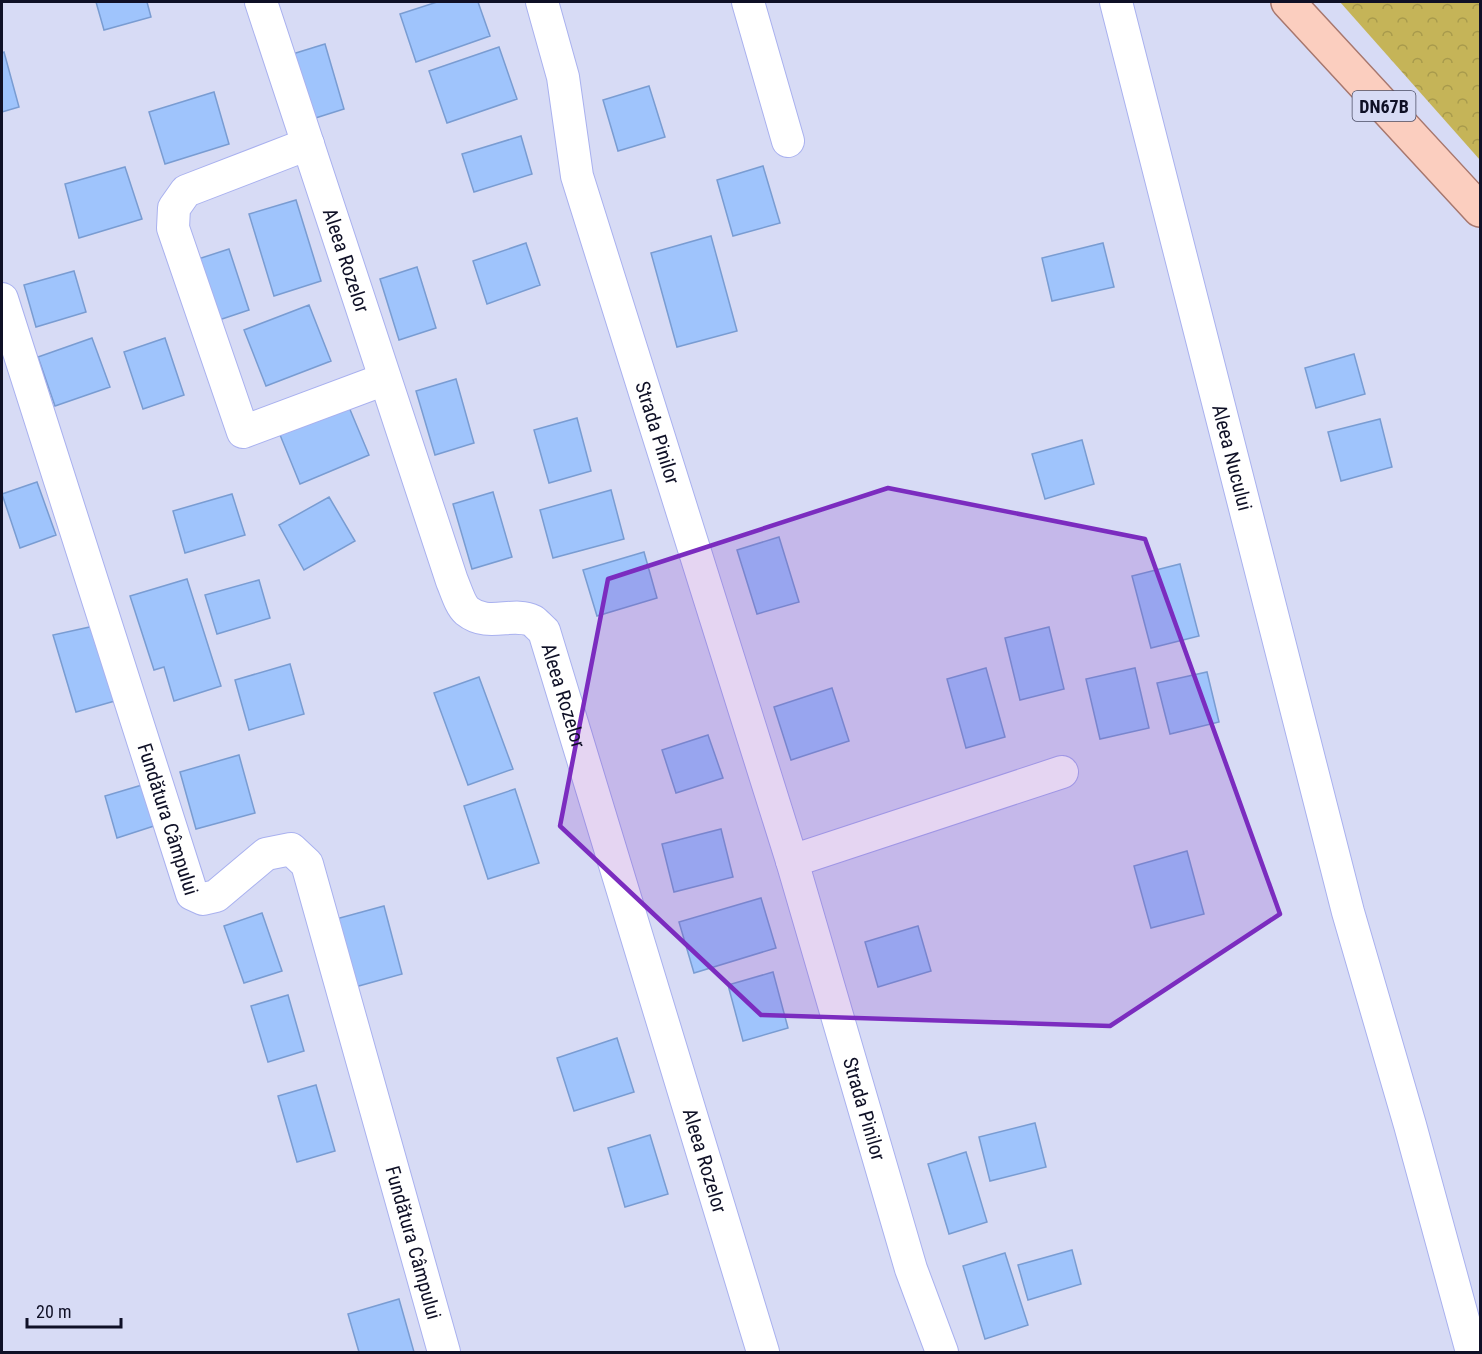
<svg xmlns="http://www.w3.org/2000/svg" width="1482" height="1354" font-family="'Roboto Condensed',sans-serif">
  <defs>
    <pattern id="forest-crowns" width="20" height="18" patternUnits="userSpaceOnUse" patternTransform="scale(1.5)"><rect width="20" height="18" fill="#c5b458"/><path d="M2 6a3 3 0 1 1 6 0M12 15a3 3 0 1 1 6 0" fill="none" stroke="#a89a4c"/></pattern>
  </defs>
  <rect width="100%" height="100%" fill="#d7dbf5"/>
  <path fill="url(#forest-crowns)" d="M1340,2H1480V160Z"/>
  <path fill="#9fc4fc" stroke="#799cd2" stroke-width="1.5" d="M96,2H147L151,17L104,30Z
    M437,2H478L490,36L416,62L400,14Z
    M325,44L344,109L306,121L286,56Z
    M499,47L517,99L447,123L429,71Z
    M4,52L19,107L2,112V53Z
    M649,86L665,137L618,151L603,100Z
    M214,92L229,144L165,164L149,112Z
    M521,136L532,174L474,192L462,154Z
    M763,166L780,223L733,236L717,180Z
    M125,167L142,219L79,238L65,184Z
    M296,200L321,281L274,296L249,214Z
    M711,236L737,331L677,347L651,253Z
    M526,243L540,285L487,304L473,261Z
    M1103,243L1114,287L1052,301L1042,258Z
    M229,249L249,310L213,322L192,261Z
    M417,267L436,328L399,340L380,279Z
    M74,271L86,312L36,327L24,285Z
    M309,305L331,361L266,386L244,330Z
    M92,338L110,387L55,406L38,357Z
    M165,338L184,395L143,409L124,352Z
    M1354,354L1365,394L1316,408L1305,368Z
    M456,379L474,443L435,455L416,391Z
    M346,400L369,455L300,484L278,430Z
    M577,418L591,471L549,483L534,430Z
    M1380,419L1392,467L1341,481L1328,432Z
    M1082,440L1094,484L1045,499L1032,454Z
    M37,482L56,535L20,548L2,494Z
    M611,490L624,539L553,558L540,510Z
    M493,492L512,557L472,569L453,504Z
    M232,494L245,535L185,553L173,511Z
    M329,497L355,541L304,570L279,525Z
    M779,537L799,602L757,614L737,550Z
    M644,552L657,598L597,616L583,570Z
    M1180,564L1199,636L1151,648L1132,576Z
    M187,579L221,686L174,701L164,667L154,670L130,596Z
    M259,580L270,618L217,634L205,595Z
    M99,625L122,699L76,712L53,635Z
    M1049,627L1064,689L1020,700L1005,638Z
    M290,664L304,714L249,730L235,680Z
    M986,668L1005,737L966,748L947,679Z
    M1135,668L1149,728L1100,739L1086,679Z
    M1207,672L1219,722L1170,734L1157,683Z
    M479,677L513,769L468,785L434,693Z
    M832,688L849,741L791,760L774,707Z
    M708,735L723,778L676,793L662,750Z
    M239,755L255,813L196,829L180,772Z
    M142,785L154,826L117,838L105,796Z
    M515,789L539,863L488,879L464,806Z
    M721,829L733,877L674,892L662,844Z
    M1187,851L1204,914L1151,928L1134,866Z
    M761,898L776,948L694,973L679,922Z
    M384,906L402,974L355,987L336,919Z
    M262,913L282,971L244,983L224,926Z
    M918,926L931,971L878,987L865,942Z
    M773,972L788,1028L743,1041L728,985Z
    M288,995L304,1051L268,1062L251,1006Z
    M617,1038L634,1092L574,1111L557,1058Z
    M316,1085L335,1151L297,1162L278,1096Z
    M1035,1123L1046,1167L990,1181L979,1137Z
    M650,1135L668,1194L625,1207L608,1148Z
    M966,1152L987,1222L949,1234L928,1164Z
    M1072,1250L1081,1284L1028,1300L1018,1265Z
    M1005,1253L1028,1325L985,1339L963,1266Z
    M399,1299L414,1352H359L348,1314Z"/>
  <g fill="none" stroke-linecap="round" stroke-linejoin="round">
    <defs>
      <g id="street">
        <path id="s1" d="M261,2L452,581C456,590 460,605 467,611C488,628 513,611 533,621C536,623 540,628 544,631L763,1352"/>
        <path id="s2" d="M542,2L563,77L577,176L792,861L911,1269L942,1352"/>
        <path d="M748,2L788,141"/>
        <path id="s3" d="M1116,2L1348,912L1410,1125L1472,1352"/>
        <path d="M308,144L186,191L174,208L173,228L243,432L385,379"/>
        <path id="s4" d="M2,299L192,894L203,899L216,896L266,854L291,849L307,864L444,1352"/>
        <path d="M792,861L1062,772"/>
      </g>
      <path id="primary" d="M1288,2L1480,210"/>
    </defs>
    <use href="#street" stroke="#a9b1ef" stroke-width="34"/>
    <use href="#primary" stroke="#a7776e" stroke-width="36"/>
    <use href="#street" stroke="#fff" stroke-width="32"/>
    <use href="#primary" stroke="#fbcebf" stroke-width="33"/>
  </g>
  <path fill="#7b2cbf" fill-opacity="0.2" stroke="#7b2cbf" stroke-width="4.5" stroke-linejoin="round" d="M888,488L1145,539L1280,914L1110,1026L761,1015L560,826L608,579Z"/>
  <g text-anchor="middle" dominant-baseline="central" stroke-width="4.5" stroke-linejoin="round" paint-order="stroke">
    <rect fill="#d7dbf5" stroke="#4b4d64" stroke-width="1.5" x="1352.5" y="91" width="63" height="30" rx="4.5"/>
    <g font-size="18" font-weight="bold" fill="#0f1026">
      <text x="1384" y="106">DN67B</text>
    </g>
    <g font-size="20" fill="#0f1026" stroke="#d7dbf5">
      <text stroke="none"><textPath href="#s1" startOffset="272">Aleea Rozelor</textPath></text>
      <text stroke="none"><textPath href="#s2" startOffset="447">Strada Pinilor</textPath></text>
      <text stroke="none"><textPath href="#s3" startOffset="470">Aleea Nucului</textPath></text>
      <text stroke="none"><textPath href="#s1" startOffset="794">Aleea Rozelor</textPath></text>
      <text stroke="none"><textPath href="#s4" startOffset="546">Fundătura Câmpului</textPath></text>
      <text stroke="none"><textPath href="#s2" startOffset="1154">Strada Pinilor</textPath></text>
      <text stroke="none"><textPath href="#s1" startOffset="1280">Aleea Rozelor</textPath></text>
      <text stroke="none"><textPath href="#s4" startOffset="1156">Fundătura Câmpului</textPath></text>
    </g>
  </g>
  <rect width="1482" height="1354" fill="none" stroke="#0f1026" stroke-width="6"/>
  <path d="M27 1318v9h94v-9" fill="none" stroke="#0f1026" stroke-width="3"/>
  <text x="36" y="1318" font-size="18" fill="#0f1026" stroke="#d7dbf5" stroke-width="4.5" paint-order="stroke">20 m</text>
</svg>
